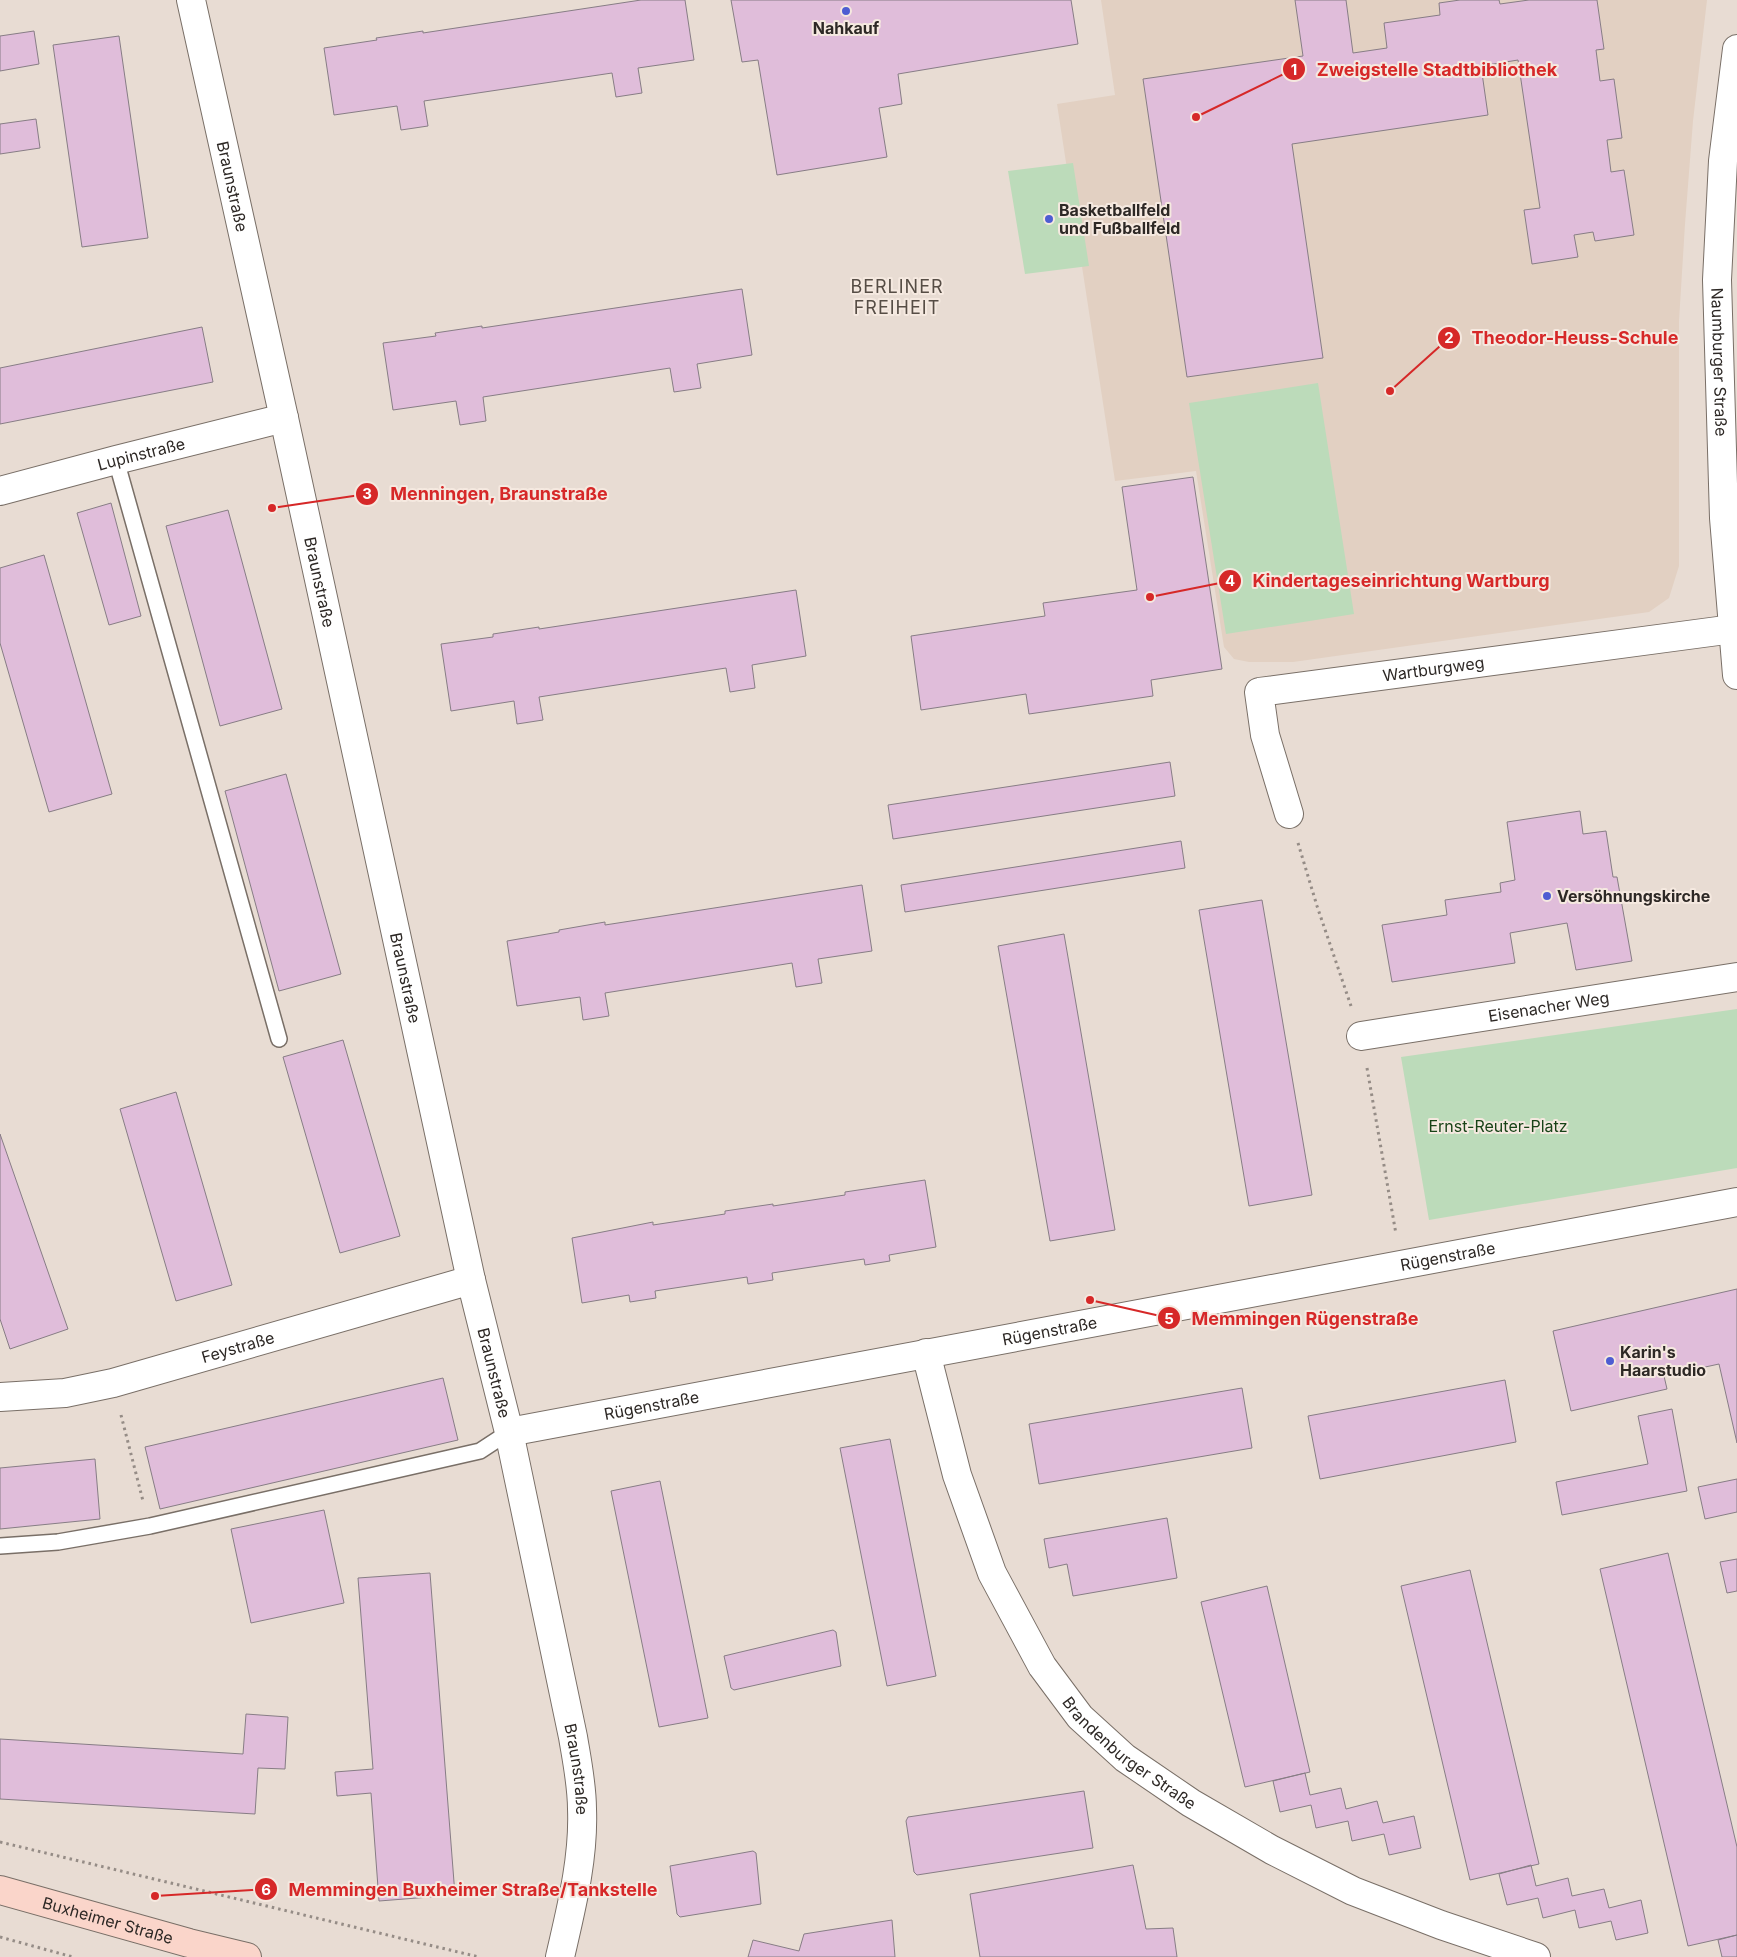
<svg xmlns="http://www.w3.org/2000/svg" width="1737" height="1957" font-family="Inter,sans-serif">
  <rect width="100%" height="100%" fill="#e8dcd3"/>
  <path fill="#e2d0c2" d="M1101,0H1707L1693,121L1685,224L1679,321V566L1669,598L1649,612L1599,619L1293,662H1249L1234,659L1224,647L1196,471L1115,481L1057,104L1115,95Z"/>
  <path fill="#bcdbba" d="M1073,163L1089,266L1025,274L1008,171Z
    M1318,383L1354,614L1226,634L1189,403Z
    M1737,1009V1168L1429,1220L1401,1057Z"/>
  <path fill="#e0bdda" stroke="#877d85" d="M641,0H685L694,60L638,68L642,93L616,97L612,73L424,101L428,126L401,130L397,106L334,115L324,48L377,40L376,38L423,31V33Z
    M731,0H1071L1078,44L898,74L902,104L879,108L887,157L777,175L758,60L742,62Z
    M1295,0H1346L1353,53L1387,48L1384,23L1440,15L1439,3L1460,0H1499L1500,4L1529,0H1597L1604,49L1596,50L1600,81L1614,79L1622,138L1607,140L1611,172L1624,170L1634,235L1595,241L1593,232L1574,235L1578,257L1532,264L1524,210L1540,208L1518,60L1481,66L1488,115L1292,144L1323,358L1187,377L1143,79L1303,56Z
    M34,31L39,64L0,71V36Z
    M119,36L148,238L82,247L53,45Z
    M36,119L40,148L0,154V124Z
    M742,289L752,355L697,364L701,388L674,392L670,368L483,397L486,421L460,425L456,401L393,410L383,343L436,336L435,333L482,326V328Z
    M202,327L213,382L0,424V368Z
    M1193,477L1222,669L1151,680L1153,696L1029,714L1026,694L921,710L911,636L1045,616L1043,603L1137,590L1122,487Z
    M111,503L141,616L109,625L77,513Z
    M228,510L282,709L220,726L166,526Z
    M44,555L112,794L49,812L0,643V568Z
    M796,590L806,656L752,665L755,688L730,692L726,668L539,697L543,720L517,724L514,701L451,711L441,644L493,637V634L539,627V629Z
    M1170,762L1175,796L893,839L888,805Z
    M286,774L341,974L279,991L225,791Z
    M1580,811L1583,834L1606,831L1613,877H1617L1632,961L1576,970L1567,923L1510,933L1515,963L1392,982L1382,925L1447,915L1445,900L1501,892L1500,883L1515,880L1507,822Z
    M1181,841L1185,868L905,912L901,885Z
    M862,885L872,951L818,959L822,983L796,987L792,963L605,993L609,1016L583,1020L580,997L517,1006L507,941L559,932V930L605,922V925Z
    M1262,900L1312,1195L1249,1206L1199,910Z
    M1064,934L1115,1230L1050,1241L998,946Z
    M343,1040L400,1236L340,1253L283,1057Z
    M176,1092L232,1285L176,1301L120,1109Z
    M0,1134L68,1329L10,1349L0,1319Z
    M925,1180L936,1247L889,1255L890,1261L865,1265L864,1259L772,1273L773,1280L748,1284L747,1277L655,1291L656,1298L630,1302L629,1295L582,1303L572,1238L653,1222V1225L725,1214V1211L773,1204V1206L845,1195V1192Z
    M1737,1289V1443L1719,1364L1664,1376L1667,1389L1571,1411L1553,1331Z
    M443,1378L458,1440L160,1509L145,1447Z
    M1505,1380L1516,1442L1320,1479L1308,1416Z
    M1242,1388L1252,1448L1039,1484L1029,1424Z
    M1672,1409L1687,1491L1562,1515L1556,1482L1648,1464L1638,1416Z
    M890,1439L936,1676L887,1686L840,1448Z
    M95,1459L100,1519L0,1529V1468Z
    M1737,1479V1512L1705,1519L1698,1487Z
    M660,1481L708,1718L659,1727L611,1491Z
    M324,1510L344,1603L251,1623L231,1529Z
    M1167,1518L1177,1578L1073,1596L1067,1564L1049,1568L1044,1539Z
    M1668,1553L1737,1847V1935L1688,1946L1600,1569Z
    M1737,1559V1591L1727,1593L1720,1562Z
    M1470,1570L1539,1864L1470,1880L1401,1586Z
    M430,1573L455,1895L379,1901L371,1793L337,1796L335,1772L373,1769L358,1578Z
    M1267,1586L1310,1772L1245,1787L1201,1602Z
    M833,1630L836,1632L841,1666L734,1690L731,1688L724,1656Z
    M246,1714L288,1717L285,1769L258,1768L255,1814L0,1799V1739L243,1754Z
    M1305,1773L1310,1795L1341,1788L1346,1809L1377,1801L1383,1823L1414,1816L1421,1848L1389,1855L1384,1834L1352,1841L1348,1821L1316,1828L1311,1805L1280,1812L1273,1781Z
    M1084,1791L1093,1848L917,1875L914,1872L906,1821L908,1817Z
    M753,1851L756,1853L761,1904L680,1917L677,1914L670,1866Z
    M1133,1865L1146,1929L1173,1928L1177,1957H980L970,1894Z
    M1531,1865L1536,1886L1568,1878L1572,1896L1604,1889L1609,1908L1641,1900L1648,1933L1616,1940L1611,1921L1579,1928L1575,1910L1543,1918L1538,1898L1507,1905L1499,1874Z
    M892,1920L895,1957H748L753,1940L799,1951L804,1934Z
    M1737,1935V1957H1722L1718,1940Z"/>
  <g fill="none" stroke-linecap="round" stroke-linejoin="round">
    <defs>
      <path id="service" d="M116,460L279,1039
        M0,1546L58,1542L150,1526L480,1451L509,1432"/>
      <g id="minor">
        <path id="s1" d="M191,0L284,418L471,1280L509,1432L573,1737C577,1761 582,1785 582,1809C584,1859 571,1909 560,1957"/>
        <path id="s2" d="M1737,49L1723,161L1717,280L1724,518L1737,675"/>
        <path id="s3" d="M0,491L116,460L284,418"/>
        <path id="s4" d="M1289,814L1265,735L1259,692L1733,629"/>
        <path id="s5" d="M1361,1036L1737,977"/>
        <path id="s6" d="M926,1353L957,1475L992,1573L1042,1666L1080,1717L1125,1758L1191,1803L1272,1850L1353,1891L1441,1925L1536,1957"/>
        <path id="s7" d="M0,1397L65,1393L113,1383L471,1280"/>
        <path id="s8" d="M509,1432L1737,1202"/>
      </g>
      <g id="secondary">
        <path id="s9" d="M0,1890L189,1943L247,1957"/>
      </g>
    </defs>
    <use href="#service" stroke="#796f67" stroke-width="18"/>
    <use href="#minor" stroke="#796f67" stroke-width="30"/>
    <use href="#secondary" stroke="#796f67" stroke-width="30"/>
    <path stroke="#958c86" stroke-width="3" stroke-dasharray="2.5 4" stroke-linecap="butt" d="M1298,843L1317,906L1351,1006
      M1367,1068L1396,1234
      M121,1415L143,1501
      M0,1842L479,1957
      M0,1937L73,1957"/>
    <use href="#service" stroke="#fff" stroke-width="15"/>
    <use href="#minor" stroke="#fff" stroke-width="28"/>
    <use href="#secondary" stroke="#fad5ca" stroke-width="28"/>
  </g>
  <g fill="#4e5dd2" stroke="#f5e9e0" stroke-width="2">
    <circle cx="846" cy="11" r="5"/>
    <circle cx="1049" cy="219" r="5"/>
    <circle cx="1547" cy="896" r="5"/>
    <circle cx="1610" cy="1361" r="5"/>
  </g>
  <g text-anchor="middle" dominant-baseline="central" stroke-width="4" stroke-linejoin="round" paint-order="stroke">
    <g font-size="16" font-weight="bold" fill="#2d2825" stroke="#f5e9e0" text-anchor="start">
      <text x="846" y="28" text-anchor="middle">Nahkauf</text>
      <text x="1059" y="210">Basketballfeld<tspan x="1059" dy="18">und Fußballfeld</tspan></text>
      <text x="1557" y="896">Versöhnungskirche</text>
      <text x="1620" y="1352">Karin's<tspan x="1620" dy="18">Haarstudio</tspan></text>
    </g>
    <g font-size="16" fill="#2d2825" stroke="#f5e9e0">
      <text stroke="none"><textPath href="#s1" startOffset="191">Braunstraße</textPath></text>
      <text stroke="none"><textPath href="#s2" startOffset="314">Naumburger Straße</textPath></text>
      <text stroke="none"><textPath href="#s3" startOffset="146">Lupinstraße</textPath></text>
      <text stroke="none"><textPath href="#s1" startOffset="596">Braunstraße</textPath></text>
      <text stroke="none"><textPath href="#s4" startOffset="302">Wartburgweg</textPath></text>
      <text stroke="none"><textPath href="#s1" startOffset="1001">Braunstraße</textPath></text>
      <text stroke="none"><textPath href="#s5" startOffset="190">Eisenacher Weg</textPath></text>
      <text stroke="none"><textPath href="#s8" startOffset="955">Rügenstraße</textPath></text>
      <text stroke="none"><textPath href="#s8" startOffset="550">Rügenstraße</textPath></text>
      <text stroke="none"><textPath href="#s7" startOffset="244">Feystraße</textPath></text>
      <text stroke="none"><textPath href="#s1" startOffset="1406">Braunstraße</textPath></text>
      <text stroke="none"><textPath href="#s8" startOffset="145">Rügenstraße</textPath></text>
      <text stroke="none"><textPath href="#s6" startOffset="460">Brandenburger Straße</textPath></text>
      <text stroke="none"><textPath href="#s1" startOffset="1811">Braunstraße</textPath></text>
      <text stroke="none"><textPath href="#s9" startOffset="112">Buxheimer Straße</textPath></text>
    </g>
    <g font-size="16" fill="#184317" stroke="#f5e9e0">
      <text x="1498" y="1126">Ernst-Reuter-Platz</text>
    </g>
    <g font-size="18" letter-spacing="1" fill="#564d45" stroke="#f5e9e0">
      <text x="897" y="286">BERLINER<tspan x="897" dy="21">FREIHEIT</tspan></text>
    </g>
  </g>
  <path fill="none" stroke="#d62828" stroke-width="2" d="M1196 117L1294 69M1390 391L1449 338M272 508L367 494M1150 597L1230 581M1090 1300L1169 1318M155 1896L266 1889"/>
  <g fill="#d62828" stroke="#f5e9e0" stroke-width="2">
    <circle cx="1196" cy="117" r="5"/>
    <circle cx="1390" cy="391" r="5"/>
    <circle cx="272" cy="508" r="5"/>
    <circle cx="1150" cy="597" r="5"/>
    <circle cx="1090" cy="1300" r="5"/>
    <circle cx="155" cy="1896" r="5"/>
    <circle cx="1294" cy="69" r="12"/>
    <circle cx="1449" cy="338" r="12"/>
    <circle cx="367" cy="494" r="12"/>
    <circle cx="1230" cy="581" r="12"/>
    <circle cx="1169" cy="1318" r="12"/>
    <circle cx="266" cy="1889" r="12"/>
  </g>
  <g font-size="15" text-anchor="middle" font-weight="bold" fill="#fff">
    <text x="1294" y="75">1</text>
    <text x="1449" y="343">2</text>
    <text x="367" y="499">3</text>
    <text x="1230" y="586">4</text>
    <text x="1169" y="1324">5</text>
    <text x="266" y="1895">6</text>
  </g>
  <g font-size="18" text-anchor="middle" font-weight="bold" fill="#d62828" stroke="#f5e9e0" stroke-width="4" stroke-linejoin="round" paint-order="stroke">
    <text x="1437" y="76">Zweigstelle Stadtbibliothek</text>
    <text x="1575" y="344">Theodor-Heuss-Schule</text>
    <text x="499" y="500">Menningen, Braunstraße</text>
    <text x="1401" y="587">Kindertageseinrichtung Wartburg</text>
    <text x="1305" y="1325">Memmingen Rügenstraße</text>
    <text x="473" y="1896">Memmingen Buxheimer Straße/Tankstelle</text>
  </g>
</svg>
